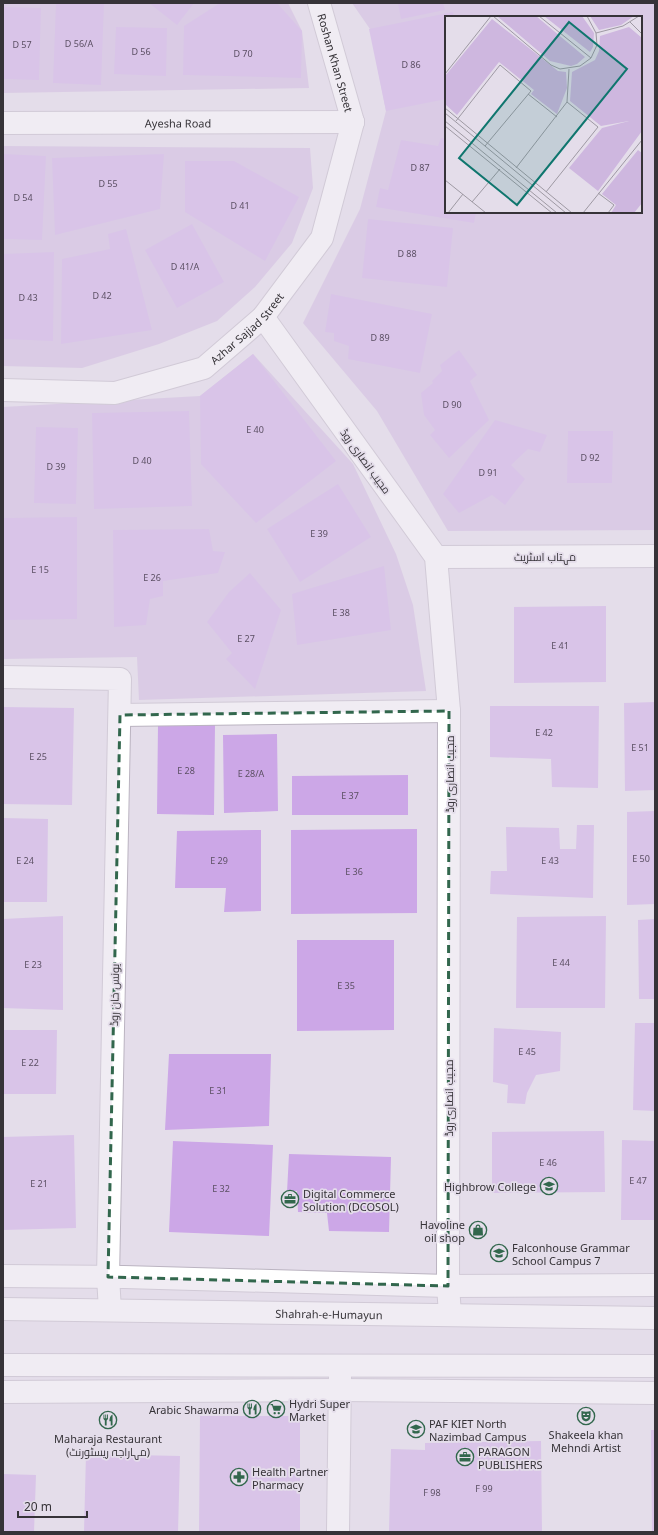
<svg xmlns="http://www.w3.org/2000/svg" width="658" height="1535" font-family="'Noto Sans',Cairo,sans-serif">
  <rect width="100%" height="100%" fill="#e4ddea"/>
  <path fill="#ceb7df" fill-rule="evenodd" d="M3,3H288L302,31L309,88L3,93Z
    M352,3H655V530L448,531L377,411L303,323L360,209L386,111L370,29ZM446,17H641V212H446Z
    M3,146L310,148L313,188L292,243L255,287L217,321L159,344L82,368L3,366Z
    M253,354L353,464L396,554L413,605L426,691L139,700L137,657L3,659V407L200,396Z"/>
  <path fill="#cca7e7" d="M56,3H104L101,85L53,83Z
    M149,3H194L177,25Z
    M220,3H277L302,31L301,78L183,75L184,26Z
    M398,3H443L445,10L401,19Z
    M3,7L41,8L39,80L3,79Z
    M453,12L454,17H446V99L386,111L369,29Z
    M116,27L167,28L166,76L114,74Z
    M441,138L446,139V212H476L474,223L376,207L380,188L388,190L401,140L438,146Z
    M3,154L46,156L42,240L3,239Z
    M164,154L160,209L55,235L52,158Z
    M185,161H234L299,197L265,261L185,212Z
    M368,219L453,228L447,287L362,278Z
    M192,224L224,282L177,308L145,250Z
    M126,229L152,330L61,344L62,259L110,249L108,234Z
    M54,252L53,341L3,339V254Z
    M331,294L432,314L420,373L348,359L349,346L334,341V333L325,332Z
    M459,350L477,375L470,381L489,420L449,458L430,435L435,430L424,415L421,393L433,383L432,381L442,371L440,365Z
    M253,354L336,461L256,523L201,464L200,396Z
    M189,411L192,506L94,509L92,413Z
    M495,420L547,435L540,452L528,449L511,465L525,479L505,505L492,495L459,513L443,494Z
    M36,427L78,428L76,504L34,503Z
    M568,431H613L612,483H567Z
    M338,484L371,537L300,582L267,529Z
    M77,517V619L3,620V518Z
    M209,529L213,551L225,552L218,573L163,581V596L150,599L146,625L114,627L113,530Z
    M384,566L391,630L297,645L292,594Z
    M250,573L281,610L255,689L226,659L232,653L207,622L229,592Z
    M606,606V682L514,683V607Z
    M655,702V790L625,791L624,703Z
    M490,706H599L598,788L552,787L551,759L490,757Z
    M3,707L74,708L72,805L3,804Z
    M158,725H215L214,815L157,814Z
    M277,734L278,811L224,813L223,735Z
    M408,775V815H292V776Z
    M655,811V904L627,905V812Z
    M3,818L48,819L47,902H3Z
    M577,825H594L593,898L490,894L491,871H507L506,827L559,828L560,849H576Z
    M417,829V913L291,914V830Z
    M261,830V911L224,912L226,888H175L177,831Z
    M63,916V1010L3,1008V919Z
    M606,916L605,1008H516L517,917Z
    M655,919V999H639L638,920Z
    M297,940H394V1030L297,1031Z
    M635,1023H655V1111L633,1110Z
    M494,1028L561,1032L560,1071L536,1075L527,1093L525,1104L507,1103L508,1085L493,1082Z
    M3,1030H57L56,1094H3Z
    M169,1054H271L269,1126L165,1130Z
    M604,1131L605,1192L492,1193V1132Z
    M74,1135L76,1228L3,1230V1137Z
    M622,1140L655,1141V1220H621Z
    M173,1141L273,1145L269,1236L169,1232Z
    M289,1154L391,1157L389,1232L329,1231L327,1213L298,1212L297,1191L287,1192Z
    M200,1416H300V1532H199Z
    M651,1430H655V1532H652Z
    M541,1441L542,1532H389L391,1449L425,1450V1443Z
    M86,1454L180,1456L178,1532H84Z
    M3,1474L36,1475L34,1532H3Z"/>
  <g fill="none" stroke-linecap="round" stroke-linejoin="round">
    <defs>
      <g id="minor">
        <path id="s1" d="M319,3L353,122"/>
        <path id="s2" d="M3,123L353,122"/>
        <path d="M263,317L436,557L449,711L448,1286L450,1314"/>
        <path id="s3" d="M3,390L115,393L204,368L263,317L322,238L353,122"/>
        <path d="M436,557L655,556"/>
        <path d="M3,677L120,679L108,1277L110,1310"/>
        <path d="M120,715L449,711"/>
        <path d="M3,1276L124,1277L448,1286L655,1285"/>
        <path d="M3,1392L340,1390L655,1393"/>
        <path d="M338,1532L340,1375"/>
      </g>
      <g id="major">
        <path id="s4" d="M3,1309L655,1318"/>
        <path d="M3,1365L655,1366"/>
      </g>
    </defs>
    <use href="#minor" stroke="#bbb4c1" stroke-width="24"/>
    <use href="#major" stroke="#bbb4c1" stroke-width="24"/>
    <use href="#minor" stroke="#fff" stroke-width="22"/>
    <use href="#major" stroke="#fff" stroke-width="22"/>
  </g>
  <path d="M0 0H658V1535H0ZM449,711L448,1286L108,1277L120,715Z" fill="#e4ddea" fill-opacity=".55" fill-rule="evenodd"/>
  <path fill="none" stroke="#32674d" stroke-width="3" stroke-dasharray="8 5" stroke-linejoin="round" d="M449,711L448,1286L108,1277L120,715Z"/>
  <defs>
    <symbol id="university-ring" viewBox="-11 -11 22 22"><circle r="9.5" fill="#e4ddea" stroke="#32674d" stroke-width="1.5"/><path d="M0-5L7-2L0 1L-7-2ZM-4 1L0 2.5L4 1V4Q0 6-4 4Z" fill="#32674d"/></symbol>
    <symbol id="office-ring" viewBox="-11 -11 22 22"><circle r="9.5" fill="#e4ddea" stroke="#32674d" stroke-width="1.5"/><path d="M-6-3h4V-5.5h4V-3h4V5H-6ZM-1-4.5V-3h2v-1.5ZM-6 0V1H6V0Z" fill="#32674d"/></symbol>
    <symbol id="shop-ring" viewBox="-11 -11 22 22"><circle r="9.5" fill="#e4ddea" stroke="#32674d" stroke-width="1.5"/><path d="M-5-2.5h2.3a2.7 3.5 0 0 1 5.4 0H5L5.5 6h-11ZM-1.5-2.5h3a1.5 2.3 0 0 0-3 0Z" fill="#32674d"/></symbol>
    <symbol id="school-ring" viewBox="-11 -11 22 22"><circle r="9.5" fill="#e4ddea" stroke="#32674d" stroke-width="1.5"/><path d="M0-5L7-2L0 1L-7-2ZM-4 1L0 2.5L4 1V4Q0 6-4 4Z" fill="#32674d"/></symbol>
    <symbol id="restaurant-ring" viewBox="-11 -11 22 22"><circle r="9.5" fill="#e4ddea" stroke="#32674d" stroke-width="1.5"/><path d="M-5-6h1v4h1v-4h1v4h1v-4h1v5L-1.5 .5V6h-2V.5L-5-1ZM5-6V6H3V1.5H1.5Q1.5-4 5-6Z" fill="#32674d"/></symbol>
    <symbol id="supermarket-ring" viewBox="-11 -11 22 22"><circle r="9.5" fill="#e4ddea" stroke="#32674d" stroke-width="1.5"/><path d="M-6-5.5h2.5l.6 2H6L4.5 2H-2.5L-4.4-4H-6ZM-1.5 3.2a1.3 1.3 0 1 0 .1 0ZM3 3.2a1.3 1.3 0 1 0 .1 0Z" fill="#32674d"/></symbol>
    <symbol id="theatre-ring" viewBox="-11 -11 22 22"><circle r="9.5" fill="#e4ddea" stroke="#32674d" stroke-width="1.5"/><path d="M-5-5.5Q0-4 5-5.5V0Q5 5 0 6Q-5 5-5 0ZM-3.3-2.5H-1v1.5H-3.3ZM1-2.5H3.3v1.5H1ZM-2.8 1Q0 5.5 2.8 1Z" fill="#32674d"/></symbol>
    <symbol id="pharmacy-ring" viewBox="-11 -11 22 22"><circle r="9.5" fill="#e4ddea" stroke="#32674d" stroke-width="1.5"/><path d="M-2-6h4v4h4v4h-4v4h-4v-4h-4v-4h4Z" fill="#32674d"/></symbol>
  </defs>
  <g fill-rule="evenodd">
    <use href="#university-ring" x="539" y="1176" width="20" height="20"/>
    <use href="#office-ring" x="280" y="1189" width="20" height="20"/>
    <use href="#shop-ring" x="468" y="1220" width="20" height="20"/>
    <use href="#school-ring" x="489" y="1243" width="20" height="20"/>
    <use href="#restaurant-ring" x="242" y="1399" width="20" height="20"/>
    <use href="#supermarket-ring" x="266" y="1399" width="20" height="20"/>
    <use href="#theatre-ring" x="576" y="1406" width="20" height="20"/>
    <use href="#restaurant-ring" x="98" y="1410" width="20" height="20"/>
    <use href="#university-ring" x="406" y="1419" width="20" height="20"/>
    <use href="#office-ring" x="455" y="1447" width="20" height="20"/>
    <use href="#pharmacy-ring" x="229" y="1467" width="20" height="20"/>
  </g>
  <g text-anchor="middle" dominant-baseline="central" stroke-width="3.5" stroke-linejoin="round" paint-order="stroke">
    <g font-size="9" fill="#5c5064">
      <text x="79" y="43">D 56/A</text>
      <text x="22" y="44">D 57</text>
      <text x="141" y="51">D 56</text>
      <text x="243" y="53">D 70</text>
      <text x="411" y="64">D 86</text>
      <text x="420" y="167">D 87</text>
      <text x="108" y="183">D 55</text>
      <text x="23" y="197">D 54</text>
      <text x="240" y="205">D 41</text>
      <text x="407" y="253">D 88</text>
      <text x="185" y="266">D 41/A</text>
      <text x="102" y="295">D 42</text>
      <text x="28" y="297">D 43</text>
      <text x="380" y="337">D 89</text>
      <text x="452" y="404">D 90</text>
      <text x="255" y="429">E 40</text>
      <text x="590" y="457">D 92</text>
      <text x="142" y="460">D 40</text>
      <text x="56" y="466">D 39</text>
      <text x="488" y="472">D 91</text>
      <text x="319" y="533">E 39</text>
      <text x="40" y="569">E 15</text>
      <text x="152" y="577">E 26</text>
      <text x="341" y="612">E 38</text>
      <text x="246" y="638">E 27</text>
      <text x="560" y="645">E 41</text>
      <text x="544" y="732">E 42</text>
      <text x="640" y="747">E 51</text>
      <text x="38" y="756">E 25</text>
      <text x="186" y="770">E 28</text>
      <text x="251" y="773">E 28/A</text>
      <text x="350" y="795">E 37</text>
      <text x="641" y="858">E 50</text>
      <text x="25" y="860">E 24</text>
      <text x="219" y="860">E 29</text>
      <text x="550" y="860">E 43</text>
      <text x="354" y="871">E 36</text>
      <text x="561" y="962">E 44</text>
      <text x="33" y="964">E 23</text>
      <text x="346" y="985">E 35</text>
      <text x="527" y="1051">E 45</text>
      <text x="30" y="1062">E 22</text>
      <text x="218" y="1090">E 31</text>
      <text x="548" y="1162">E 46</text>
      <text x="638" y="1180">E 47</text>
      <text x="39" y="1183">E 21</text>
      <text x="221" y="1188">E 32</text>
      <text x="484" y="1488">F 99</text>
      <text x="432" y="1492">F 98</text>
    </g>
    <g font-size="11" fill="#363338" stroke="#e4ddea">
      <text stroke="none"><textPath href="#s1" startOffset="62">Roshan Khan Street</textPath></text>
      <text stroke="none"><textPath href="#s2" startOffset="175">Ayesha Road</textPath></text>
      <text stroke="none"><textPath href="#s3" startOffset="263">Azhar Sajjad Street</textPath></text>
      <text transform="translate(366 461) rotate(54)">مجیب انصاری روڈ</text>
      <text x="545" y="556">مہتاب اسٹریٹ</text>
      <text transform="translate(449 774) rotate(-90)">مجیب انصاری روڈ</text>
      <text transform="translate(114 995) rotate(-89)">یونس خان روڈ</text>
      <text transform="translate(448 1098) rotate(-90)">مجیب انصاری روڈ</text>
      <text stroke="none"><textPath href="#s4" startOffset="326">Shahrah-e-Humayun</textPath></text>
    </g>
    <g font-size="11" fill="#363338" stroke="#e4ddea" text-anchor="start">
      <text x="536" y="1186" text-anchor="end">Highbrow College</text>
      <text x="303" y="1193">Digital Commerce<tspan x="303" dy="13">Solution (DCOSOL)</tspan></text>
      <text x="465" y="1224" text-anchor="end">Havoline<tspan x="465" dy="13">oil shop</tspan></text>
      <text x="512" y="1247">Falconhouse Grammar<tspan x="512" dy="13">School Campus 7</tspan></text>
      <text x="289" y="1403">Hydri Super<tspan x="289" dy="13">Market</tspan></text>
      <text x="239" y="1409" text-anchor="end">Arabic Shawarma</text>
      <text x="429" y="1423">PAF KIET North<tspan x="429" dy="13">Nazimbad Campus</tspan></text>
      <text x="586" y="1434" text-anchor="middle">Shakeela khan<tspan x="586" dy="13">Mehndi Artist</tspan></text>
      <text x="108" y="1438" text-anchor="middle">Maharaja Restaurant<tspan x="108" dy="13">(مہاراجہ ریسٹورنٹ)</tspan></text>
      <text x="478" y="1451">PARAGON<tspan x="478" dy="13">PUBLISHERS</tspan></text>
      <text x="252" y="1471">Health Partner<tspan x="252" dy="13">Pharmacy</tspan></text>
    </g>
  </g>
  <g transform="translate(445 16)">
    <rect width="197" height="197" fill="#e4ddea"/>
    <path d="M52,0H91L140,41L132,48L126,50L105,45ZM99,0H137L149,17L148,31L145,36ZM145,0H189L176,9L154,14ZM47,3L113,55L121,56L122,72L112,98L86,78L89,74L54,46L12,99L0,88V60ZM184,11L197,22V115L153,175L124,152L157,112L184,105L156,110L125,85L127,56L150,44L154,35L155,20ZM193,134L197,137V187L189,197H166L171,189L157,178Z" fill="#ceb7df"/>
    <path fill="none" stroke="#9e99a3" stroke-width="1" d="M48,0L106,49L115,53L135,50L146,42M94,0L146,42M142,0L151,17L152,29L146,42M185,6L197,18M151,17L178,10L194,0M0,58L46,0M83,78L112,101M0,92L127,197M0,97L121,197M0,105L112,197M11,105L55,49L86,75L40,130M0,110L107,197M71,152L122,86L124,53M0,164L41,197M101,176L153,111L122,86M153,177L169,189L163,197M27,186L55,153M3,197L18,178M138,197L197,124"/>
    <path fill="#0f766e" fill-opacity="0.15" stroke="#0f766e" stroke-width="2" d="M124,6L182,53L72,189L14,142Z"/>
    <rect width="197" height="197" fill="none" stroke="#363338" stroke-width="2"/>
  </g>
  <rect width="658" height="1535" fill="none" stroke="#363338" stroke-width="8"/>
  <path d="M18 1511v6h69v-6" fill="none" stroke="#363338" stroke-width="2"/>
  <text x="24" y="1511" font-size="12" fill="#363338" stroke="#e4ddea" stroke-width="3" paint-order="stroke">20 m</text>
</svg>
